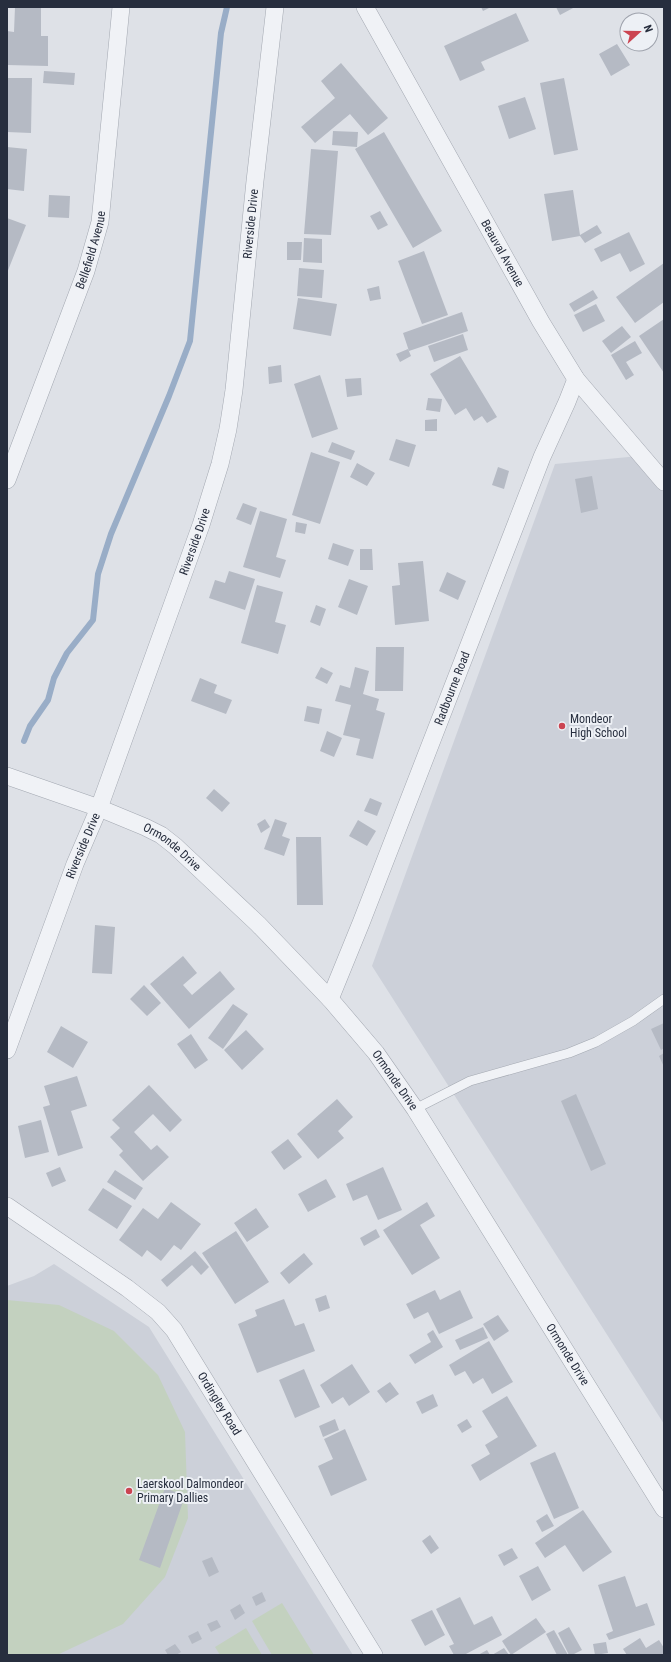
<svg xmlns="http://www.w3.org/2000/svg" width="671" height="1662" font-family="'Roboto Condensed',sans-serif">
  <rect width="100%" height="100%" fill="#dee1e7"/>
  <path fill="#ccd0d9" d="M639,456L664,486V1424L372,966L555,464Z
    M54,1264L149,1327L353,1655H7V1286L34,1276Z"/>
  <path fill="#c3d1bf" d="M7,1300L59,1305L114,1331L158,1375L185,1432L188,1518L165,1577L123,1624L57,1655H7Z
    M282,1603L314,1655H272L252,1621Z
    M246,1628L262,1655H220L215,1647Z"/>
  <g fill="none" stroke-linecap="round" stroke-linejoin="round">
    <path stroke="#99adc7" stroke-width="6" d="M24,741L30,726L48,700L54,678L67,653L93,620L98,574L111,534L169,396L190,341L221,33L227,7"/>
  </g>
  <path fill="#b5bac4" d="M15,7H41V36H48V66L7,65V31L14,32Z
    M481,7H491L483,11Z
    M556,7H575L560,15Z
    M516,13L529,41L481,62L485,70L460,81L444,46Z
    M617,44L630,65L611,76L599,54Z
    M341,63L388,118L368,135L350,114L315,143L301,127L335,98L321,81Z
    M44,71L75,73L74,85L43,83Z
    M7,78H32L31,133L7,132Z
    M564,78L578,150L554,155L540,83Z
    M525,97L536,129L509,139L498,106Z
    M333,131L358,132L357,147L332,145Z
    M384,132L442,231L413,248L355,149Z
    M7,147L27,149L24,191L7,189Z
    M311,149L338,151L331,235L304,234Z
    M573,190L580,235L597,225L602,233L585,243L580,236L552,241L544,194Z
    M49,195L70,196L69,218L48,217Z
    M380,211L388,225L378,230L370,216Z
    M7,218L26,225L7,273Z
    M629,232L645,264L630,272L620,253L601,262L594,249Z
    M304,238L322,239V263L303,262Z
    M287,242H302L301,260H287Z
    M424,251L448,315L422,324L398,261Z
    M664,263V302L635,323L616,297Z
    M299,268L324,270L322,298L297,296Z
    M379,286L381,299L370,301L367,289Z
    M593,290L598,298L574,312L569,304Z
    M298,298L337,304L331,336L293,329Z
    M596,304L605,321L583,332L574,315Z
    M462,312L468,331L409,351L403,333Z
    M664,319V373L639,336Z
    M622,326L631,337L611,353L602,341Z
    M463,334L468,350L434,362L428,346Z
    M635,341L642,353L626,362L634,375L626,380L611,355Z
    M408,349L411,356L400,362L396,354Z
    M460,356L497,417L487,423L482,416L474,421L466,408L455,415L430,374Z
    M281,365L282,382L269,384L268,367Z
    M320,375L338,429L312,438L294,384Z
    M361,378L362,395L347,397L345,379Z
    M428,398L442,399L440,412L426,410Z
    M437,419V431H425V420Z
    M396,439L416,445L409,467L389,460Z
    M332,442L355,451L351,460L328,452Z
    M311,452L340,462L320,524L292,515Z
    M357,463L375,473L367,486L350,477Z
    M498,467L509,471L504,489L492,485Z
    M592,476L598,509L581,513L575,479Z
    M243,503L257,508L251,525L236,519Z
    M260,511L287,519L276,557L286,560L280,578L243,567Z
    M296,522L307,524L305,534L295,532Z
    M333,543L354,550L348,566L328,559Z
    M360,549H372L373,570H360Z
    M423,561L429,621L395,625L392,586L400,585L398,563Z
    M229,571L255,579L245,610L209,598L215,580L225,583Z
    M447,572L466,581L458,600L439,591Z
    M349,579L368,586L357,615L338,607Z
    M257,585L283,592L275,622L286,625L278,654L241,643Z
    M316,605L326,609L320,626L310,622Z
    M376,647H404L403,691H375Z
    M321,667L333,673L327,684L315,678Z
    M355,667L369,671L363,694L379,699L376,710L385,713L373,759L356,755L360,739L343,735L351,705L335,701L340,685L350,688Z
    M200,678L217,685L214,693L232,700L226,714L191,701Z
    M307,706L322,709L319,724L304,721Z
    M327,731L342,738L334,757L320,751Z
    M214,789L230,803L222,812L206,798Z
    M370,798L382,803L377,816L364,811Z
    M265,819L270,827L261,833L257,824Z
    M275,819L287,823L282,836L290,839L284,856L264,849Z
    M358,820L376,831L367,846L349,836Z
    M296,837H321L323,905H297Z
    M95,925L115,927L112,974L92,973Z
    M183,956L197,973L183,985L192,995L220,971L235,989L189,1029L150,984Z
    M144,985L161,1003L147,1016L130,999Z
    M233,1004L248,1014L223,1049L208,1038Z
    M664,1023V1048L661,1050L651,1029Z
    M61,1026L88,1042L73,1068L47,1052Z
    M246,1030L264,1049L242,1070L224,1050Z
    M191,1034L208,1060L195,1069L177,1044Z
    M664,1053V1067L659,1056Z
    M77,1076L87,1106L71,1111L83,1148L58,1156L43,1107L50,1105L44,1086Z
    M149,1085L182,1120L170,1132L153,1114L134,1132L151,1150L157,1145L169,1157L143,1181L119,1155L123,1151L110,1137L120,1128L112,1120Z
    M576,1094L606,1164L591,1171L561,1101Z
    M337,1099L353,1117L338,1131L344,1138L318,1159L297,1134Z
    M41,1120L49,1152L25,1158L18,1126Z
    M288,1139L302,1157L284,1170L271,1152Z
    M60,1167L66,1181L52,1187L46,1173Z
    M383,1167L402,1210L378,1220L367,1195L353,1201L346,1184Z
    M115,1170L143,1188L135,1200L107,1182Z
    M326,1179L336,1197L308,1212L298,1194Z
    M103,1188L132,1206L117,1229L88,1210Z
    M171,1202L201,1224L181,1250L174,1245L161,1261L147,1250L142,1257L119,1240L143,1208L158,1219Z
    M427,1202L435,1216L420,1225L440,1258L412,1275L383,1230Z
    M256,1208L269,1227L247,1242L234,1223Z
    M376,1229L380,1237L364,1246L360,1238Z
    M236,1231L269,1282L235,1304L202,1253Z
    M195,1251L209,1267L201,1275L192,1265L167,1287L161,1280Z
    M304,1253L313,1264L289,1284L280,1273Z
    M435,1290L440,1300L460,1290L473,1318L439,1334L428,1312L414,1319L406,1304Z
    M326,1295L330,1308L319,1312L315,1299Z
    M284,1299L295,1326L304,1323L315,1351L257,1373L238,1324L257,1316L255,1310Z
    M498,1315L509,1331L494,1341L483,1324Z
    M483,1327L488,1338L460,1350L455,1340Z
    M433,1330L443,1347L415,1364L409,1355L431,1342L427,1334Z
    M489,1341L513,1382L492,1394L483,1378L473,1384L465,1371L455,1376L449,1365Z
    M352,1364L370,1392L349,1406L343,1397L332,1404L320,1385Z
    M304,1369L320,1407L295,1418L279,1380Z
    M390,1382L399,1394L386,1403L377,1391Z
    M433,1394L438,1406L422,1414L416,1402Z
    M507,1396L537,1446L480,1481L471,1465L490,1454L485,1445L498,1437L482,1411Z
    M335,1419L339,1430L323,1437L319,1426Z
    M467,1419L472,1427L462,1433L457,1425Z
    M345,1429L367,1480L331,1496L318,1466L333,1459L324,1439Z
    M555,1452L579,1508L554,1519L530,1463Z
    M165,1488L185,1496L160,1568L139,1560Z
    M583,1510L612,1552L583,1572L565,1545L545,1558L535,1543Z
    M547,1514L554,1526L542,1532L536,1521Z
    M430,1535L439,1548L431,1554L422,1541Z
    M512,1548L518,1558L504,1566L498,1555Z
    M212,1557L219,1572L209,1577L202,1561Z
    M538,1566L551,1590L532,1601L519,1576Z
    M625,1576L636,1607L647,1603L655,1625L609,1640L606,1634L613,1631L598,1585Z
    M262,1592L266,1601L256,1606L252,1597Z
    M460,1597L474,1625L492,1616L502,1635L464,1655H454L449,1646L454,1644L436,1609Z
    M240,1604L245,1613L235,1620L230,1610Z
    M432,1610L445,1635L425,1646L411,1620Z
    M536,1618L546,1632L511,1655L502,1641Z
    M217,1620L221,1627L211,1632L207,1624Z
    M569,1627L582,1650L572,1655H569L558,1633Z
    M554,1630L568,1655H557L546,1634Z
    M198,1631L202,1639L192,1644L188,1636Z
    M640,1638L646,1648L659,1640L664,1648V1655H627L623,1649Z
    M606,1642L608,1653L595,1655L593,1644Z
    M175,1644L181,1652L176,1655H168L165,1650Z
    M504,1648L509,1655H492Z
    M487,1650L490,1655H478Z"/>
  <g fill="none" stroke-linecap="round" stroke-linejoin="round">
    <defs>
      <path id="lane" d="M415,1109L470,1081L569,1053L596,1042L633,1021L664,999"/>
      <g id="street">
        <path id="s1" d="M365,7L541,322L576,379L664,482"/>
        <path id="s2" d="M7,480L86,271L100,222L121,7"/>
        <path id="s3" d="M7,776L99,808L145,827L161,835L175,846L258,924L330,999L376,1053L415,1109L664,1509"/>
        <path id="s4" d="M330,999L361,923L542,457L567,402L576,379"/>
        <path id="s5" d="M7,1050L75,864L99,808L201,525L220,464L228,429L234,390L255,181L275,7"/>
        <path id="s6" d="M7,1206L127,1288L158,1312L174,1330L374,1655"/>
      </g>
    </defs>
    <use href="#lane" stroke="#a3a8b1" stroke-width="10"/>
    <use href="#street" stroke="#a3a8b1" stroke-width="18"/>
    <use href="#lane" stroke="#f0f2f6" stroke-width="9"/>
    <use href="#street" stroke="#f0f2f6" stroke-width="17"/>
  </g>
  <g fill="#cb4451" stroke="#edf0f5" stroke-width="1.5">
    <circle cx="562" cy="726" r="4"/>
    <circle cx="129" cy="1491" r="4"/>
  </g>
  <g text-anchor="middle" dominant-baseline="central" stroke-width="4" stroke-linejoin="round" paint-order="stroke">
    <g font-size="12" fill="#272e3e" stroke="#edf0f5">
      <text stroke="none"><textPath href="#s5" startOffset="866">Riverside Drive</textPath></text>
      <text stroke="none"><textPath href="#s2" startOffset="245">Bellefield Avenue</textPath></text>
      <text stroke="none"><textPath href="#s1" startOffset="282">Beauval Avenue</textPath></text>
      <text stroke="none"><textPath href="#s5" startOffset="542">Riverside Drive</textPath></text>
      <text stroke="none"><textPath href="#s4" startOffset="334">Radbourne Road</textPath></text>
      <text stroke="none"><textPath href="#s5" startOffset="218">Riverside Drive</textPath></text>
      <text stroke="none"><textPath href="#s3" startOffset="181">Ormonde Drive</textPath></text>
      <text stroke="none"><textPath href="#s3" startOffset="505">Ormonde Drive</textPath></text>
      <text stroke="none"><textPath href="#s3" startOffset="829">Ormonde Drive</textPath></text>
      <text stroke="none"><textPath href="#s6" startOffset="295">Ordingley Road</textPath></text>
    </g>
    <g font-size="12" fill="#272e3e" stroke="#edf0f5" text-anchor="start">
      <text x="570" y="719">Mondeor<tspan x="570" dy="14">High School</tspan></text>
      <text x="137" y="1484">Laerskool Dalmondeor<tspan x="137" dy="14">Primary Dallies</tspan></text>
    </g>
  </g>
  <rect width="671" height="1662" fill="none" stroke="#272e3e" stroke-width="16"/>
  <g transform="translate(639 32) rotate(69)"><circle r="19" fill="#edf0f5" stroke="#9ea2ac"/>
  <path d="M0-3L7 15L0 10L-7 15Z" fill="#cb4451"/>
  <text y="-6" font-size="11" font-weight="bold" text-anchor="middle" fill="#272e3e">N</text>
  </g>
</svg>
